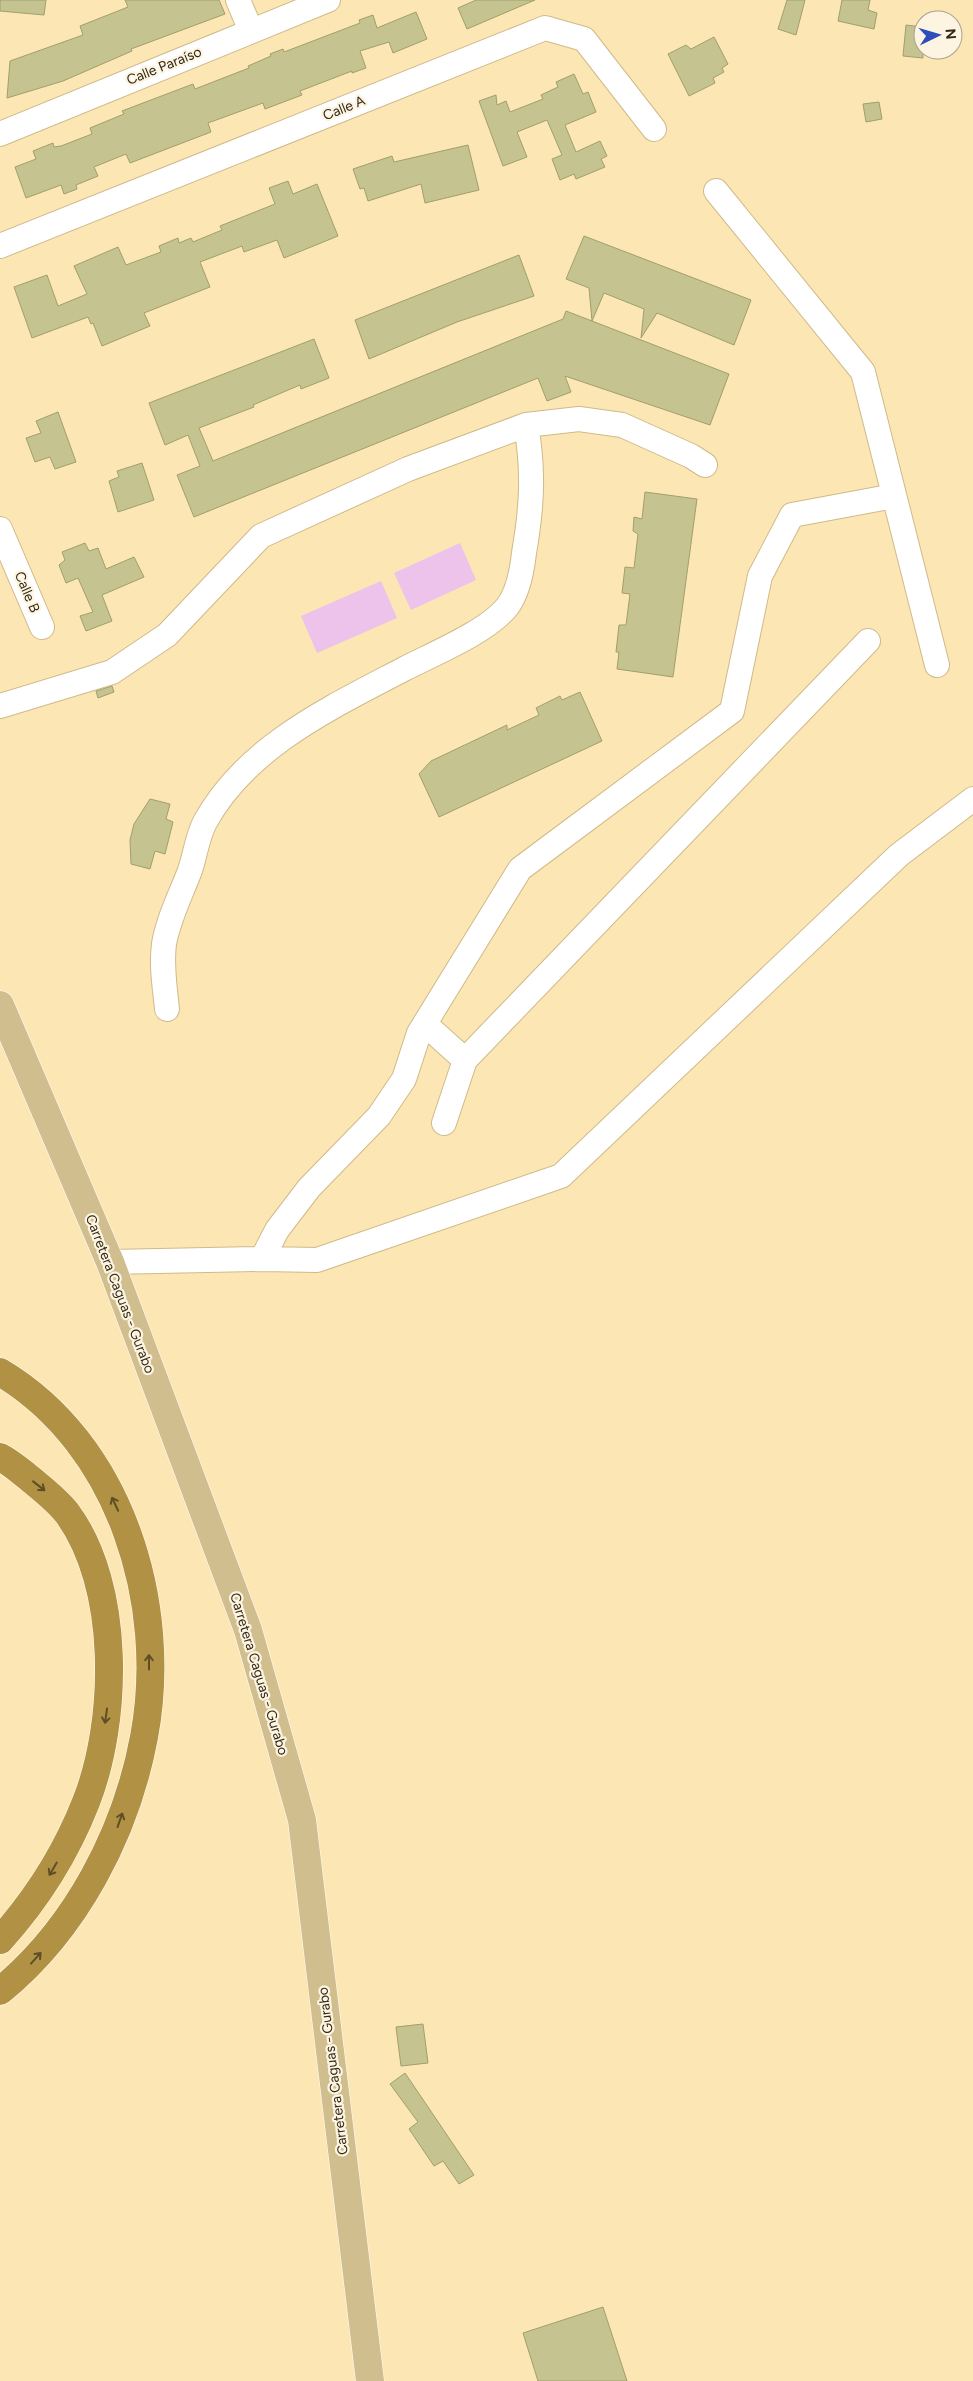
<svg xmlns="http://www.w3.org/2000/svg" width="973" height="2381" font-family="Figtree,sans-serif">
  <rect width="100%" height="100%" fill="#fce6b4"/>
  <path fill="#edc2eb" d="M460,543L476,580L411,610L394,573Z
    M381,581L397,618L317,653L301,616Z"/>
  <path fill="#c5c490" stroke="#a09f6d" d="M0,0H46L44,15L0,11Z
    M125,0H219L225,14L131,49L132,51L63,81L7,98L10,61L83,35L80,26L128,7Z
    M476,0H535L467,29L458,8Z
    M787,0H805L796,35L778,29Z
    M842,0H870L868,10L877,13L874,29L838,21Z
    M416,12L427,39L393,53L389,42L360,51L366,68L352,73V71L300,91L302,95L265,109L263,103L208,123L211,132L130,163L126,154L94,167L98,176L76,185L77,189L64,194L61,185L26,198L15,167L36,159L33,151L53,143L54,147L61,146L92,134L90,128L124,114L122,111L193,84L195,89L249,68L248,66L271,56L270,54L283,49L284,52L360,23L359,20L373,15L377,28Z
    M906,25L923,27V58L903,56Z
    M714,37L728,64L722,68L724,72L713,78L715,83L689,96L668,54L686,45L691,49Z
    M574,74L583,94L588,92L596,112L565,125L576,152L600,141L607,156L601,159L605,167L576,179L574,174L560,180L552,159L562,155L547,120L517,132L527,157L503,166L479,101L496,95L497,105L506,101L510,112L543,99L541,95L558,87L556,82Z
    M879,102L882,119L866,122L863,104Z
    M468,145L479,190L425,203L421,184L368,201L364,188L360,189L353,169L392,156L394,162Z
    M288,181L293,194L317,184L338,236L284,258L277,240L244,252L242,246L200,262L210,287L144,313L150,326L102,346L93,323L91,324L88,317L32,338L14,287L47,275L58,306L87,294L74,266L118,247L126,265L161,252L159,246L178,238L179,243L191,238L193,242L222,230L220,226L275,204L269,188Z
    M584,236L751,300L734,345L657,313L641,338L644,309L604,293L592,321L729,374L710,425L565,376L571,392L547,401L538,378L194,517L177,475L200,466L188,435L165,445L149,403L314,339L329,378L301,389L300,385L253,405L254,407L199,428L213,461L563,319L566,311L592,321L589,288L566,279Z
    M519,255L534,296L457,322L369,359L355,320Z
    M58,412L76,462L55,469L50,457L35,462L26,438L41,433L36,421Z
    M142,463L154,500L118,512L109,481L119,477L117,471Z
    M645,492L697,499L673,677L617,669L619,652H616L619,625H626L630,594L622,593L625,567L634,568L638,534L633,531L634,517L642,519Z
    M85,543L89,551L98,548L106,569L134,557L144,577L102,595L112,621L86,631L80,616L93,612L78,578L66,583L59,565L65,560L62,552Z
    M112,686L114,692L98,698L96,691Z
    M580,692L602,741L439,817L419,774L431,761L507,725V730L539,715L536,708L560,696L562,700Z
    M150,799L170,804L166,819L173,822L165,854L155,851L150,869L131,864L130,840L134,824Z
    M423,2024L428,2063L401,2066L396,2027Z
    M405,2073L474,2175L459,2184L443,2161L434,2166L409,2129L418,2122L390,2084Z
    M603,2307L627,2381H538L523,2333Z"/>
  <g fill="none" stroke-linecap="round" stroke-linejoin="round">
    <defs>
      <path id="minor" d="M238,0L251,31
        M0,134L328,0
        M716,191L863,372L937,665
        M0,246L545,28L584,39L654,129
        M0,529L42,627
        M0,706L112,672L167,635L261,536L408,469L526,425L579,419L622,425L691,456L705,465
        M167,1009C165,988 161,966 164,944C168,920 180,896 189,873C195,857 197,837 205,822C247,746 330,708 404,669C433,654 487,632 507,607C518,593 522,571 524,553C532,507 534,471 526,425
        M425,1024L465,1060
        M444,1123L465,1060L868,641
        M262,1259L277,1230L309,1188L379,1116L404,1079L419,1033L520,869L732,711L760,576L792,515L894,496
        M110,1262L262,1259L317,1260L561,1176L899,855L973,799"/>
      <path id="major" d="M0,1005L110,1262L248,1630L302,1820L370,2381"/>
      <path id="highway" d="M0,1372C121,1444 169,1604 144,1737C126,1833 76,1929 0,1991
        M0,1457C10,1462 19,1470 28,1477C41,1488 56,1499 67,1513C121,1586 118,1721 86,1802C66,1853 37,1899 0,1940"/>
    </defs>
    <use href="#minor" stroke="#cfba89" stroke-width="26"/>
    <use href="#major" stroke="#fff" stroke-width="29"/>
    <use href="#highway" stroke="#fff" stroke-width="29"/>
    <use href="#minor" stroke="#fff" stroke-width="24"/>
    <use href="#major" stroke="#d0be8f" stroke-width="28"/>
    <use href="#highway" stroke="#b19244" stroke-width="28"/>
  </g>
  <defs><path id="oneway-shaft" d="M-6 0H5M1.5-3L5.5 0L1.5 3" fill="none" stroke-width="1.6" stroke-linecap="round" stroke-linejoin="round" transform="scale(1.25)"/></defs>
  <g stroke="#5e4e25">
    <use href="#oneway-shaft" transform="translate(39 1486) rotate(38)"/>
    <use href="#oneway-shaft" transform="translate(115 1504) rotate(-115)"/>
    <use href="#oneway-shaft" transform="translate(149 1662) rotate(-90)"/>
    <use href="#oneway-shaft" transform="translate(106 1716) rotate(98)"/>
    <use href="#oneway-shaft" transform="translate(120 1820) rotate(-71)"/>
    <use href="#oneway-shaft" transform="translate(53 1869) rotate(120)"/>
    <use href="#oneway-shaft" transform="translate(36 1958) rotate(-48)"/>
  </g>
  <g text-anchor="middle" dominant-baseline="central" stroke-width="4.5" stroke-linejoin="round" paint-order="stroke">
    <g font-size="14" fill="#312915" stroke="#fdf4e1">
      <text transform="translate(164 66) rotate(-22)">Calle Paraíso</text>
      <text transform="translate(344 108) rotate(-22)">Calle A</text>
      <text transform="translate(27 592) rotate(67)">Calle B</text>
      <text transform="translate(120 1294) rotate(69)">Carretera Caguas - Gurabo</text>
      <text transform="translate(259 1674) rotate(73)">Carretera Caguas - Gurabo</text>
      <text transform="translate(333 2071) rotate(-97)">Carretera Caguas - Gurabo</text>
    </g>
  </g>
  <g transform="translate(938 35) rotate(85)"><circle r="24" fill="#fdf4e1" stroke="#aba38f"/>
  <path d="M0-4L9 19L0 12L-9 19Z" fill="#2e4dbd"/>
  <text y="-8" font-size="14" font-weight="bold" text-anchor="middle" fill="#312915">N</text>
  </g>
</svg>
